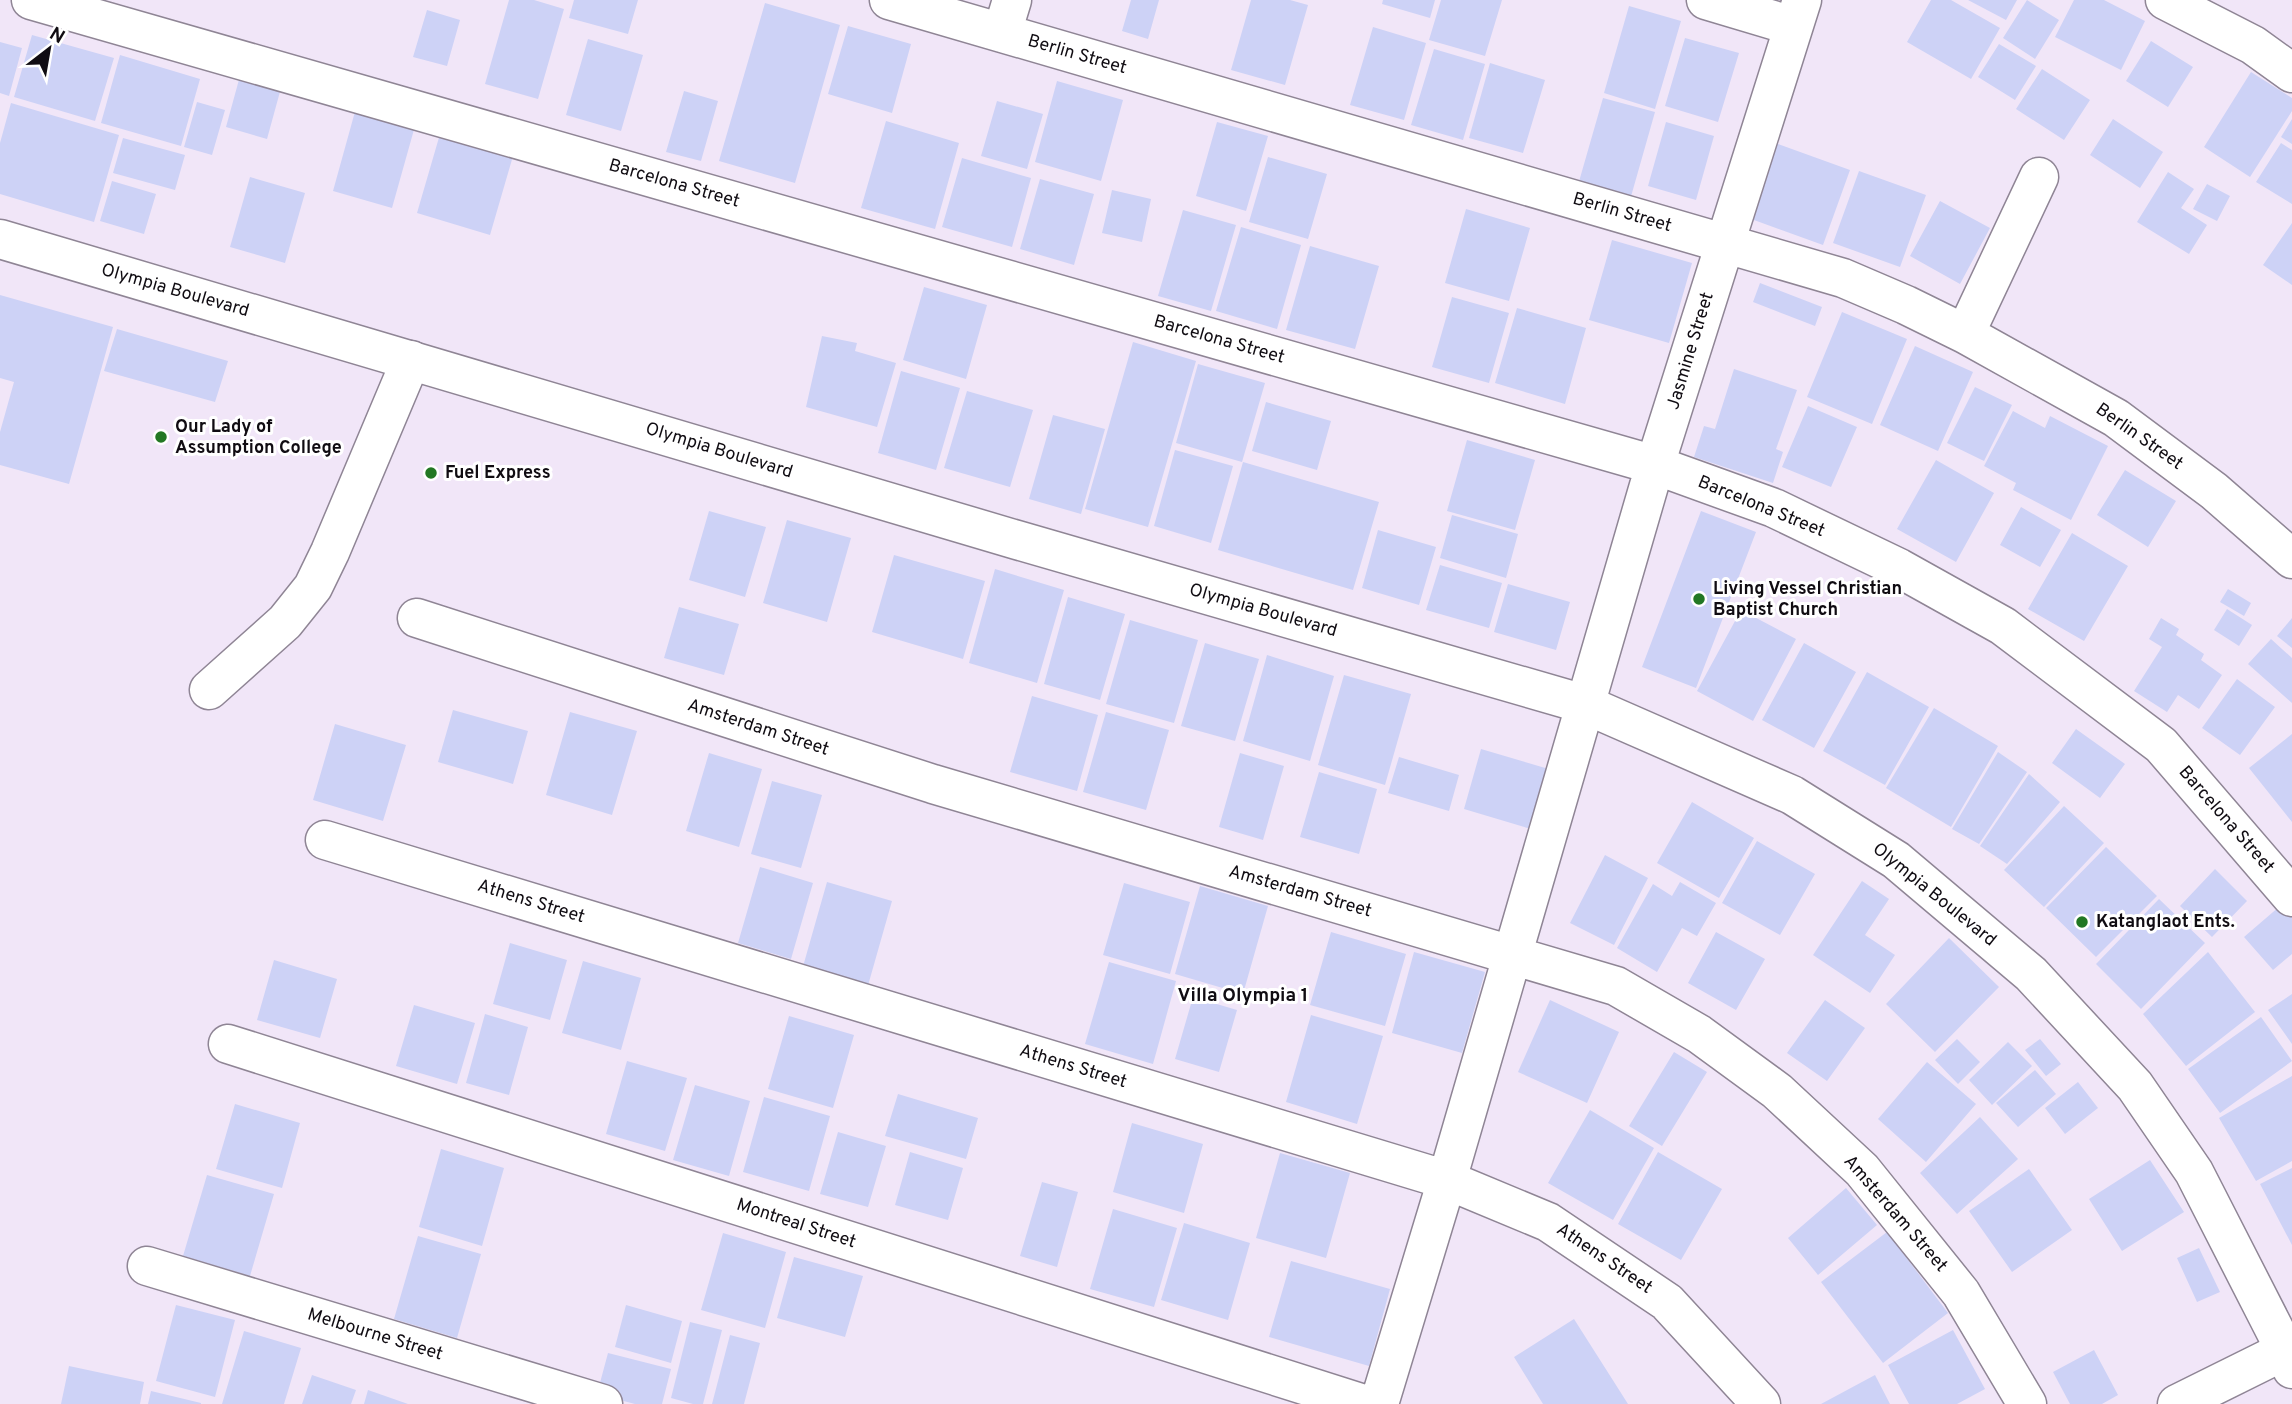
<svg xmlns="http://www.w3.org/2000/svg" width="2292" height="1404" font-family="Overpass,sans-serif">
  <rect width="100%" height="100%" fill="#f1e6f8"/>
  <path fill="#cdd2f6" d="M509,0H534L564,9L538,99L485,84Z
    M574,0H638L628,34L569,18Z
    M1131,0H1159L1148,39L1122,31Z
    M1251,0H1290L1308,5L1285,85L1231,70Z
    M1383,0H1435L1430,18L1382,4Z
    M1441,0H1502L1485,56L1429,40Z
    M1931,0H1951L2000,28L1971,79L1907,42Z
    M1968,0H2017L2006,20Z
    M2027,0L2059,20L2035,59L2003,38Z
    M2074,0H2104L2145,21L2121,70L2055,37Z
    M765,3L840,25L795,183L719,161Z
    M1629,6L1681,21L1655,109L1604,93Z
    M427,10L460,20L447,66L413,57Z
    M848,26L911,44L892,113L828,94Z
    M1373,27L1426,43L1404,120L1350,105Z
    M32,35L114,58L95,121L14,97Z
    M1685,38L1739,53L1718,122L1665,106Z
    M588,39L643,55L621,131L566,115Z
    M2151,41L2193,67L2168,107L2126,81Z
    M0,42L22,48L9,96L0,93Z
    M1999,44L2036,66L2015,100L1978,77Z
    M1434,49L1485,64L1463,140L1411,125Z
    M120,55L200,79L181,146L101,123Z
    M1490,63L1545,80L1523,153L1469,138Z
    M2042,69L2090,100L2064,140L2016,109Z
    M2251,72L2292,98V111L2250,177L2204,147Z
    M240,76L281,88L267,139L226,127Z
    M1057,81L1123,100L1101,181L1035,162Z
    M684,91L718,101L701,161L666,152Z
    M1603,98L1655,112L1630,200L1578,185Z
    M997,101L1043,114L1027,169L981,156Z
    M197,102L225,110L212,155L184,147Z
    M11,103L119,135L94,222L0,194V143Z
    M356,108L415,126L392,208L333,191Z
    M2113,119L2163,152L2140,188L2090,155Z
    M2292,119V144L2281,137Z
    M886,121L959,143L935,229L861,208Z
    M1217,122L1268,136L1246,211L1196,196Z
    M1666,122L1714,136L1696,200L1648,186Z
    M440,134L513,156L490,235L417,213Z
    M123,138L185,155L175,190L113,173Z
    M1770,141L1850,170L1823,245L1743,216Z
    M2281,143L2292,150V204L2256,182Z
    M1268,157L1327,174L1308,239L1249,222Z
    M962,158L1031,178L1012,247L942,227Z
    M1859,171L1926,195L1900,267L1833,243Z
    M2168,172L2194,189L2181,208L2207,225L2189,254L2137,222Z
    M250,177L305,193L285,263L230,247Z
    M1040,179L1094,194L1074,265L1020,249Z
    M112,181L156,194L144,234L100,221Z
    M2207,184L2230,196L2217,221L2193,209Z
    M1112,190L1151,199L1142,242L1102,233Z
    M1940,201L1990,228L1960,284L1910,256Z
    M1466,209L1530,228L1509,301L1445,283Z
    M1183,210L1236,225L1211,311L1158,296Z
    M2292,223V285L2263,265Z
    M1241,227L1301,245L1277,329L1216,311Z
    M1612,240L1692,263L1669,343L1589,320Z
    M1310,246L1379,266L1355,349L1286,330Z
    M1760,283L1822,307L1815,326L1753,302Z
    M924,287L987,305L966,379L903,360Z
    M0,295L113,327L69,484L0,465V432L14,382L0,378Z
    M1452,297L1509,313L1489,383L1432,367Z
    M1517,308L1586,328L1565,404L1495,383Z
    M1842,312L1907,339L1872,424L1807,397Z
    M117,329L228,361L215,402L104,371Z
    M822,336L857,343L855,351L896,363L877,427L806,407Z
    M1133,342L1196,361L1148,527L1085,509Z
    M1915,346L1973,372L1938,451L1880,425Z
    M1198,364L1265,383L1242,462L1176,443Z
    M1734,369L1797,390L1776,449L1783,452L1773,483L1694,457L1704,426L1715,429Z
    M901,371L960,388L936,470L878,453Z
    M1975,387L2012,405L1984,461L1947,443Z
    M967,391L1033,410L1010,487L944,468Z
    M1266,402L1331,421L1317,470L1252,451Z
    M1808,406L1857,427L1831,487L1782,467Z
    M2013,411L2045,428L2050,416L2108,446L2071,520L2013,490L2016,483L1984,466Z
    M1053,415L1105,429L1081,514L1029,499Z
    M1467,440L1535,460L1515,530L1447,511Z
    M1175,450L1233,466L1211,543L1154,526Z
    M1936,460L1994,493L1956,562L1897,529Z
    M1243,462L1379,502L1353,590L1218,550Z
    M2125,470L2176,501L2148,547L2097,515Z
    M2021,507L2061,530L2040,567L2000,545Z
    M709,511L766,527L745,597L689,580Z
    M1701,511L1756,532L1696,688L1642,667Z
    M1452,515L1518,534L1506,578L1440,558Z
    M787,520L851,538L827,622L763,603Z
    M1378,530L1436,547L1419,605L1362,588Z
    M2072,533L2128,566L2084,641L2028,609Z
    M894,555L985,581L963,659L872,632Z
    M1440,565L1502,583L1489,628L1426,610Z
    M995,569L1064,590L1037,683L969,663Z
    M1508,584L1570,602L1556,650L1494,632Z
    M2228,589L2251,603L2244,616L2220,602Z
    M1068,597L1125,614L1100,700L1044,684Z
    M679,607L739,624L724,675L664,658Z
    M2227,609L2252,625L2239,646L2214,630Z
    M1741,610L1796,639L1753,721L1697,691Z
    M2161,618L2179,629L2176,635L2204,654L2201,660L2222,675L2199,709L2178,695L2167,712L2134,691L2162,647L2149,639Z
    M2292,618V648L2277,636Z
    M1130,620L1198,640L1174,723L1106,704Z
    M2271,639L2292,658V703L2248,664Z
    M1205,643L1259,659L1235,741L1181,726Z
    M1804,643L1856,672L1814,748L1762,720Z
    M1267,655L1334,676L1310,761L1243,741Z
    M1867,672L1929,707L1885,785L1823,751Z
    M1344,675L1411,694L1385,785L1318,765Z
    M2237,679L2275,707L2240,755L2202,728Z
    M1032,696L1098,715L1077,791L1010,772Z
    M1934,708L1998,746L1951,827L1886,788Z
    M453,710L528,731L513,784L438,762Z
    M570,712L637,731L612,815L546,795Z
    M1106,712L1169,730L1146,810L1083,792Z
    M335,724L406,745L383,821L313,800Z
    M2076,729L2125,764L2100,798L2052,763Z
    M2292,734V822L2249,768Z
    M1481,749L1552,770L1534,830L1464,809Z
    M1998,752L2027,772L1979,844L1952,829Z
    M709,753L762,769L739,847L686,831Z
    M1240,753L1284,766L1263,840L1219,827Z
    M1399,757L1459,775L1449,811L1388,793Z
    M1319,772L1377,789L1359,854L1300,837Z
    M2029,774L2060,802L2007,864L1980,846Z
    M772,781L822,795L801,868L751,854Z
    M1692,802L1754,838L1719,898L1657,863Z
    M2064,806L2104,843L2044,907L2004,870Z
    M1757,841L1815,874L1780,935L1722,903Z
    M2106,847L2157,896L2096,957L2046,908Z
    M1605,855L1648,878L1614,945L1570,923Z
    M760,867L813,883L791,959L738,943Z
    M2215,869L2247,901L2212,937L2180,906Z
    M1862,881L1889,899L1865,935L1895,955L1870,993L1813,955Z
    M827,882L892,901L867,989L802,970Z
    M1680,882L1716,903L1697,936L1682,928L1657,972L1617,948L1653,884L1672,896Z
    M1124,883L1190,902L1170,974L1103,955Z
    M1200,886L1268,906L1243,994L1175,974Z
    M2159,899L2205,943L2141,1009L2096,964Z
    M2287,900L2292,905V954L2273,970L2244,937Z
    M1331,932L1406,954L1385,1026L1310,1005Z
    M1716,932L1765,959L1736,1010L1688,983Z
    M1949,938L1999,987L1935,1052L1886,1004Z
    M510,943L567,960L550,1020L493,1004Z
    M1414,952L1485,972L1462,1053L1392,1033Z
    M2208,952L2255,1012L2186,1066L2143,1014Z
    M274,960L337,979L320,1038L257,1020Z
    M583,961L641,978L621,1050L562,1033Z
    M1109,962L1176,981L1153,1064L1085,1044Z
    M2292,994V1044L2268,1010Z
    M1193,997L1237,1010L1219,1072L1175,1059Z
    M1550,1000L1619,1032L1587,1103L1518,1072Z
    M1825,1000L1865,1028L1827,1081L1787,1053Z
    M414,1005L475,1023L457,1084L396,1066Z
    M485,1014L528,1027L509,1095L466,1083Z
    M1311,1015L1383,1036L1357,1124L1286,1102Z
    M789,1016L854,1035L833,1108L768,1089Z
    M2261,1017L2292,1061L2220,1113L2188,1069Z
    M1957,1039L1980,1062L1958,1084L1935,1060Z
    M2040,1039L2061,1064L2046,1076L2025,1050Z
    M2008,1042L2032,1066L1992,1105L1969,1080Z
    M1674,1052L1707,1072L1662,1146L1629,1126Z
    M627,1061L687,1078L665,1151L606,1134Z
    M1927,1062L1976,1104L1926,1162L1878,1119Z
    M2035,1070L2056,1094L2018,1127L1996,1103Z
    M2292,1076V1161L2256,1181L2219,1118Z
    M2078,1082L2098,1108L2065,1134L2045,1108Z
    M695,1085L750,1101L729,1176L673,1160Z
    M898,1094L978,1118L966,1159L885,1136Z
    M764,1097L830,1116L809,1191L743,1172Z
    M235,1104L300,1123L282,1188L216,1169Z
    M1590,1110L1654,1148L1613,1220L1548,1183Z
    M1980,1117L2018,1159L1957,1214L1920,1173Z
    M1132,1123L1203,1144L1184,1213L1113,1192Z
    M838,1132L886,1146L868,1207L820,1194Z
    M441,1149L504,1168L482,1246L419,1227Z
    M910,1152L963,1168L948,1220L895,1205Z
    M1658,1152L1722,1189L1681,1260L1618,1224Z
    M1280,1153L1350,1173L1326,1258L1256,1238Z
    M2150,1160L2184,1212L2122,1251L2089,1199Z
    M2292,1168V1245L2260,1184Z
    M2029,1169L2072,1230L2012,1272L1969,1211Z
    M207,1175L274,1194L250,1276L183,1256Z
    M1042,1182L1078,1192L1057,1267L1020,1256Z
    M1846,1188L1877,1225L1818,1275L1788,1238Z
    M1113,1209L1177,1228L1154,1307L1090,1289Z
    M1184,1223L1250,1243L1228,1320L1161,1300Z
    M1887,1232L1948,1313L1883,1363L1821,1282Z
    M723,1233L786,1252L765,1328L701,1310Z
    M418,1236L481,1254L457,1338L394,1319Z
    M2199,1248L2220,1292L2197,1302L2177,1258Z
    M794,1257L863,1276L845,1337L777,1318Z
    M1291,1261L1390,1289L1369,1366L1269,1337Z
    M176,1305L235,1320L215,1397L156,1381Z
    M626,1305L682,1321L671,1363L615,1347Z
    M1574,1319L1628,1404H1543L1514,1357Z
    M690,1322L722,1330L703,1404H693L671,1398Z
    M1953,1330L1985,1389L1957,1404H1909L1888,1365Z
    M244,1331L301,1348L284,1404H222Z
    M730,1335L760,1343L744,1404H712Z
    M2094,1350L2118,1395L2102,1404H2070L2053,1372Z
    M608,1353L671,1369L662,1404H635L597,1394Z
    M69,1366L144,1382L140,1404H61Z
    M312,1375L356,1390L351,1404H302Z
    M1875,1375L1890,1404H1821Z
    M368,1390L408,1404H364Z
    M151,1391L201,1403V1404H148Z"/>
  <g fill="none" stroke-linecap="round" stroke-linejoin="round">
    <defs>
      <path id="minor" d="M31,0L1655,465L1774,508L1899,568L2003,626L2161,745L2292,897
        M889,0L1843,278L1906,305L1965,334L2116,418L2214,491L2292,559
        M1706,0L1793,26
        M2165,0L2253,45L2292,73
        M1002,33L1012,0
        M1965,334L2039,177
        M417,618L933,784L1616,986L1699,1034L1777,1091L1862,1170L1961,1293L2027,1404
        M209,690L285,622L313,587L330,552L411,360
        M325,840L1447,1180L1548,1222L1667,1302L1761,1404
        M228,1044L1364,1404
        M147,1266L603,1404
        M1379,1404L1447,1180L1655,465L1802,0
        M2177,1404L2292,1347"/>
      <path id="major" d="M0,239L1017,540L1584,704L1792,795L1896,860L2031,974L2135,1086L2194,1172L2285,1350L2292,1369"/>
    </defs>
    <use href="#minor" stroke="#8f8595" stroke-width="41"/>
    <use href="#major" stroke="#8f8595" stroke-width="41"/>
    <use href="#minor" stroke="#fff" stroke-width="38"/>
    <use href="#major" stroke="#fff" stroke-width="38"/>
  </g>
  <g fill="#227723" stroke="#fff" stroke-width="2.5">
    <circle cx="161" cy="437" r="7"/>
    <circle cx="431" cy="473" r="7"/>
    <circle cx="1699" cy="599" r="7"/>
    <circle cx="2082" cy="922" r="7"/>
  </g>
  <g text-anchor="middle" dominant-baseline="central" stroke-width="6" stroke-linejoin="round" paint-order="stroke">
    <g font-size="18" fill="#100c12" stroke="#fff">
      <text transform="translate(1077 55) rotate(16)">Berlin Street</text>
      <text transform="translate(674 184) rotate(16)">Barcelona Street</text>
      <text transform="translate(1622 213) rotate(16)">Berlin Street</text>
      <text transform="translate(175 291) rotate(16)">Olympia Boulevard</text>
      <text transform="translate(1219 340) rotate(16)">Barcelona Street</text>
      <text transform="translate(1691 351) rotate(-73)">Jasmine Street</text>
      <text transform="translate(2139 437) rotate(35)">Berlin Street</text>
      <text transform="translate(719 451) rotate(17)">Olympia Boulevard</text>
      <text transform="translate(1761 507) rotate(22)">Barcelona Street</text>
      <text transform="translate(1263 611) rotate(16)">Olympia Boulevard</text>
      <text transform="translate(758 728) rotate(18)">Amsterdam Street</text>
      <text transform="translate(2226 820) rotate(49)">Barcelona Street</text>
      <text transform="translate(1300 892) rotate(16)">Amsterdam Street</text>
      <text transform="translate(1934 895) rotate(39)">Olympia Boulevard</text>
      <text transform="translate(531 902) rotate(17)">Athens Street</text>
      <text transform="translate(1073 1067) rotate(17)">Athens Street</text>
      <text transform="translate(1895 1214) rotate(49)">Amsterdam Street</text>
      <text transform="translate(796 1224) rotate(18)">Montreal Street</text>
      <text transform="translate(1604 1259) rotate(34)">Athens Street</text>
      <text transform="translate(375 1335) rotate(17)">Melbourne Street</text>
    </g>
    <g font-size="18" font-weight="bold" fill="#100c12" stroke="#fff" text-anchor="start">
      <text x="175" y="427">Our Lady of<tspan x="175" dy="21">Assumption College</tspan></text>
      <text x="445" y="473">Fuel Express</text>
      <text x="1713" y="589">Living Vessel Christian<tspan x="1713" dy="21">Baptist Church</tspan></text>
      <text x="2096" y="922">Katanglaot Ents.</text>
    </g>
    <g font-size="19" font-weight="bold" fill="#100c12" stroke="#fff">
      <text x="1243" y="996">Villa Olympia 1</text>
    </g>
  </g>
  <g transform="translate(49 49) rotate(31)" stroke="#ffffff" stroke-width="5" paint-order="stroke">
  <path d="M0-5L12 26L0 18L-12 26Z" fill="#100c12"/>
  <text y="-10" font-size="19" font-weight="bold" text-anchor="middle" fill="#100c12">N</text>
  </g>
</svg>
